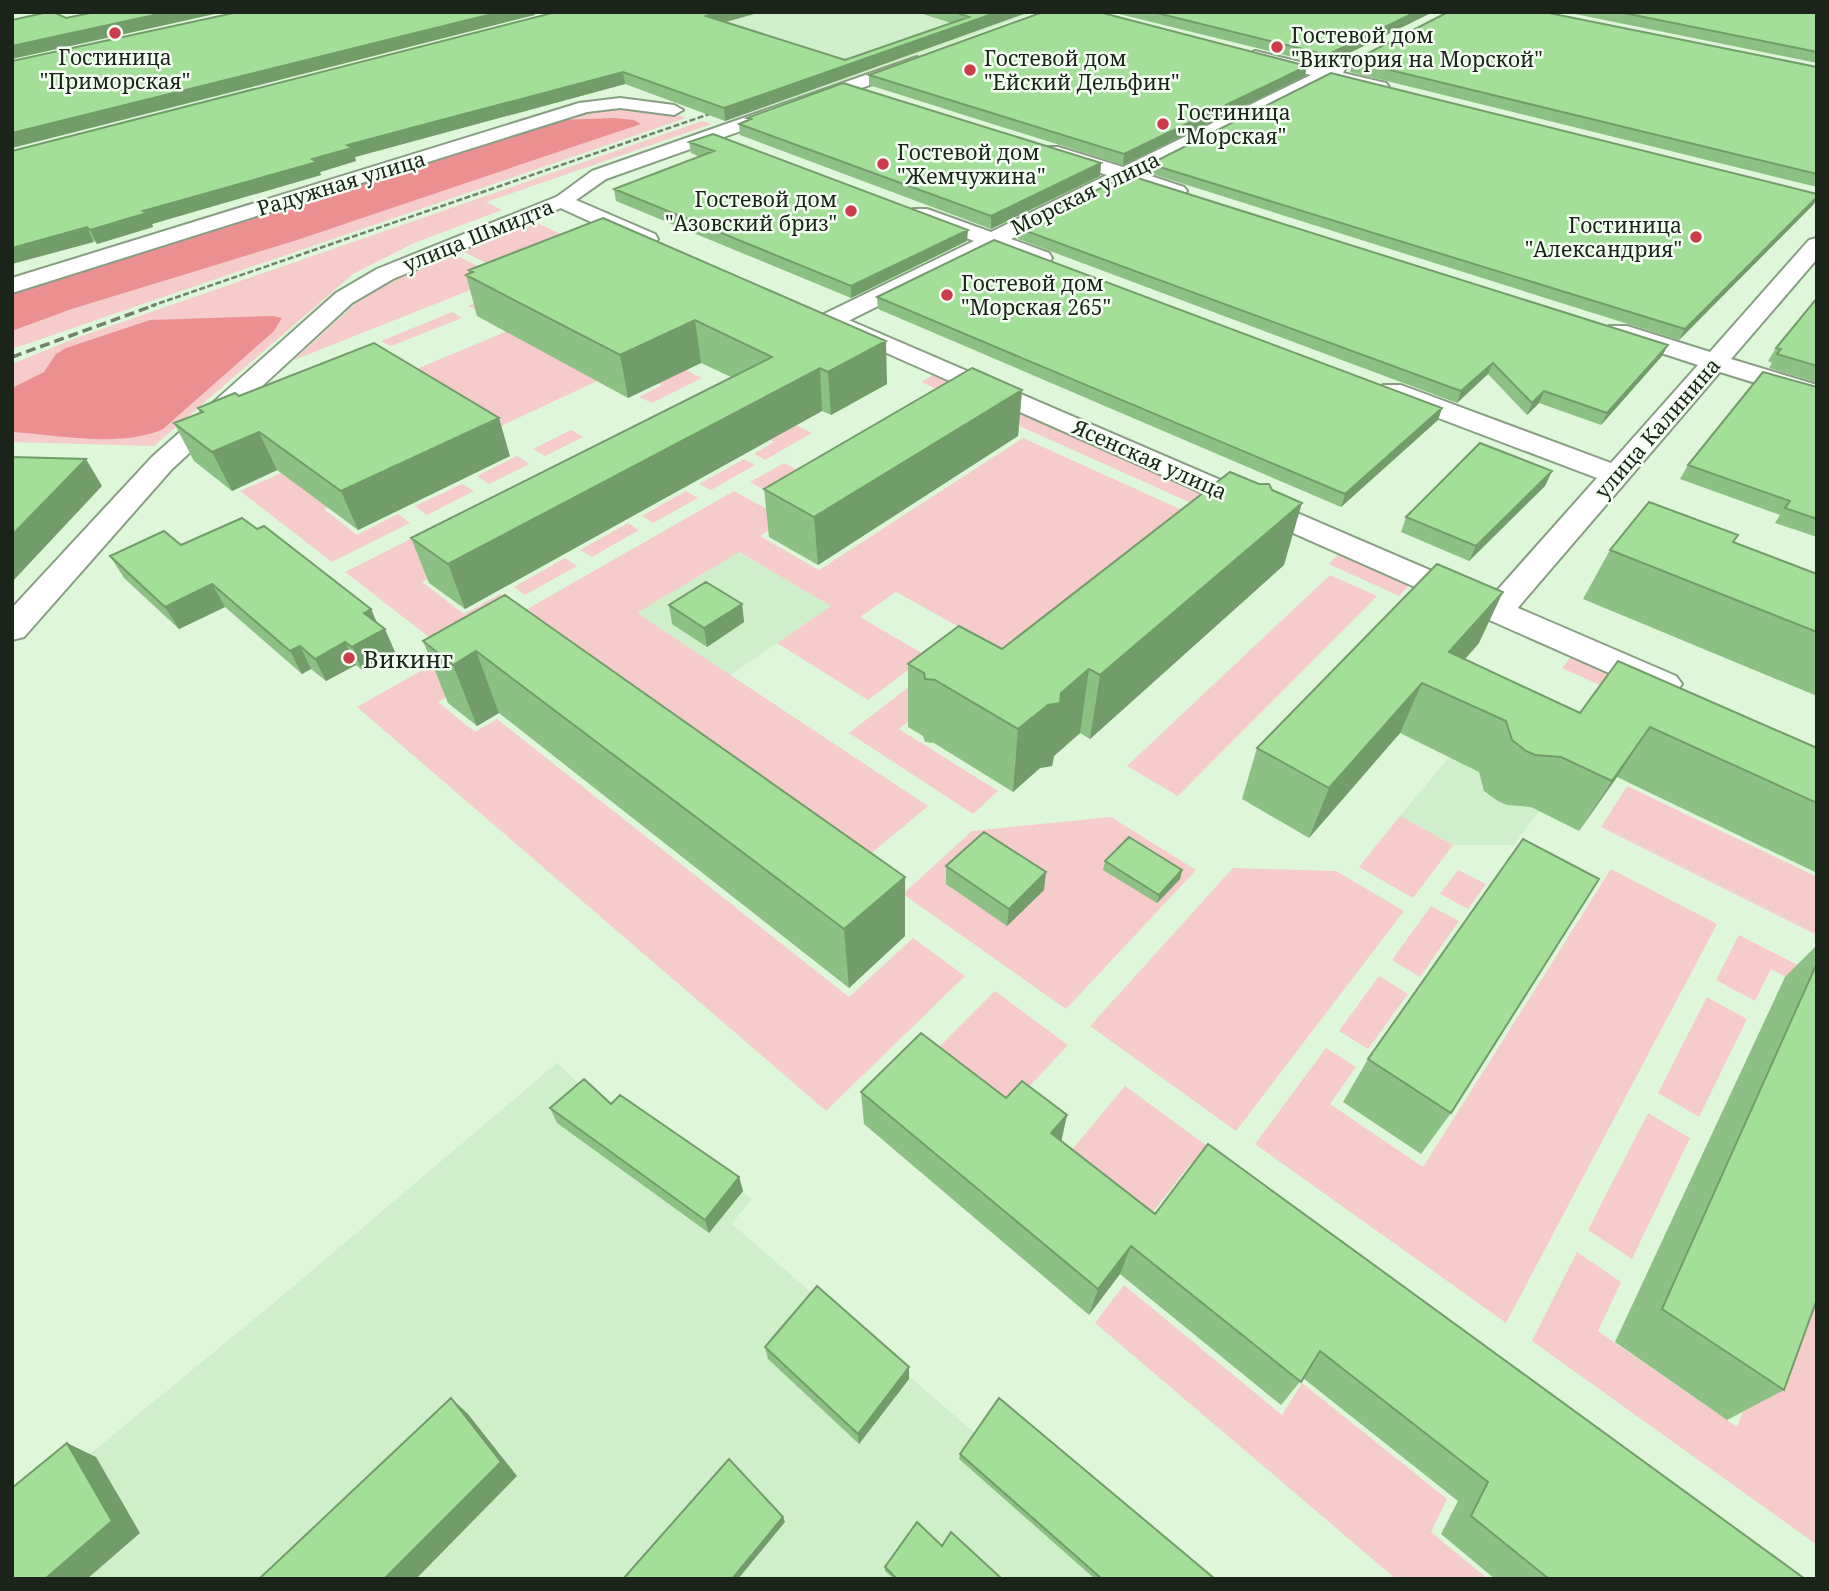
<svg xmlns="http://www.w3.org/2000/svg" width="1829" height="1591" font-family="'Noto Serif',serif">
  <rect width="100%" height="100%" fill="#def7d9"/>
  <path fill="#cfeeca" d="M761,12H912L955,24L992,12H1036L771,108L737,116L580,63Z
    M738,552L832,606L730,675L637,613Z
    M1475,726L1568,772L1514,845H1453L1400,816Z
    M557,1063L616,1118L752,1198L732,1224L976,1434L1207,1579H12V1518L282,1296Z"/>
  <path fill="#f6cccb" d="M613,106L667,111L686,118L12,349V331L72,309L291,242L634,120H557Z
    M702,121L712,124L486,202L502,210L414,243L353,274L154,446L12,442V364L76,338Z
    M537,223L606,255L530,285L462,251Z
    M454,254L501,278L294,360L379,282Z
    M518,286L702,378L652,403L639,397L662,385L627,367L324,509L357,535L398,514L410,523L332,562L240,491L311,460L395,378L536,319L478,311L468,306Z
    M452,312L462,318L391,346L381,341Z
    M934,375L1209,497L1198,506L921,382Z
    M716,385L812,433L765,460L754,454L774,442L730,419L422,582L464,614L500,594L512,602L438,644L345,572Z
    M571,430L583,437L545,456L533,449Z
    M1023,438L1189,513L1010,655L896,592L860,617L927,656L868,700L777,643L831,606L739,552L637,613L928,806L861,862L515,616L734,491L785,519L760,536L819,570Z
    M517,456L530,464L489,484L477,476Z
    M744,459L755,465L711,490L699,484Z
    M784,463L835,489L801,510L750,482Z
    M462,484L474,491L427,515L415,506Z
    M686,491L698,498L653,523L642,516Z
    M628,523L639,530L592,557L580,550Z
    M1339,554L1409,585L1399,596L1329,564Z
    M565,558L577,566L525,595L514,587Z
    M1330,575L1377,596L1178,796L1127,766Z
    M490,632L519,653L438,702L475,732L497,719L849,997L913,938L965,976L826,1111L357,707Z
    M1571,657L1679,704L1671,717L1562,668Z
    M928,672L952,686L899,729L998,791L973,814L849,733Z
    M1627,786L1817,877V935L1601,827Z
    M1400,816L1453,845L1413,898L1359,867Z
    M1111,817L1196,870L1066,1009L903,894L972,831Z
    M1233,868L1336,871L1404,911L1236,1131L1090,1026Z
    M1611,869L1717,924L1506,1323L1255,1144L1326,1048L1356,1067L1330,1104L1423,1167Z
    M1458,870L1486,884L1468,909L1440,894Z
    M1431,906L1459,921L1420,977L1392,960Z
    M1739,935L1817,975V993L1771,969L1755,1001L1716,980Z
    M1379,976L1408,994L1368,1049L1339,1031Z
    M995,991L1068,1045L1002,1116L928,1058Z
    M1707,997L1747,1019L1699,1117L1658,1093Z
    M1125,1086L1262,1186L1249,1204L1191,1163L1142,1226L1061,1163Z
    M1648,1113L1690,1138L1632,1259L1588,1230Z
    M1817,1218V1545L1532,1341L1577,1252L1621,1282L1598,1331L1737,1427Z
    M1124,1285L1282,1415L1302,1383L1447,1499L1431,1532L1488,1579H1396L1095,1323Z"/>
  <path fill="#ec8f90" d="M614,118L634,120L641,124L291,242L72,309L12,331V291L557,120Z
    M273,316L282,318L274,331L163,429C122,448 57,435 12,432V388L44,372L56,354L66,348L150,320Z"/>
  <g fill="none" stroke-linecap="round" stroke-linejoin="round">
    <defs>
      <path id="street" d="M1255,51L1325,68L1343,65L1345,69L1343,73L1386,83L1389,87L1380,92L1329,80L1142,173L1184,187L1187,191L1184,195L1177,197L1126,181L1011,239L1049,253L1052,258L1049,263H1033L994,248L840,325H822L819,320L822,315L974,241L913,217L909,213L913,209H927L991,232L1107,175L1044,155L1041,151L1044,147H1058L1123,167L1311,75L1249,60L1247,56Z
        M620,98L674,105L683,110L674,115L620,108L587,112L12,293V278L579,103Z
        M561,195L568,197L571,201L568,205L393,279L352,303L172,469L24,637L12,640V608L152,457L336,293L377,269Z
        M1817,238V259L1731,359L1817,385V402L1720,372L1509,618L1497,622L1485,618L1480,611L1485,604L1597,478L1383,397L1379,391L1383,385H1401L1611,463L1698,365L1609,336L1606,331L1609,326H1627L1710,352L1809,240Z"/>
      <path id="secondary" d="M917,57L925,62L923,66L606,179L576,200L655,234L658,239L655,244H639L554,205L551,201L592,171Z
        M837,315L1676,676L1682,684L1676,692L1664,696L1652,692L828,327L825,322L828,317Z"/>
    </defs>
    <use href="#street" stroke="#879e82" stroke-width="4"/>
    <use href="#secondary" stroke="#879e82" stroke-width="4"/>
    <use href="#street" fill="#fff" fill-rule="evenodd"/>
    <use href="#secondary" fill="#fff" fill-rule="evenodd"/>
    <path stroke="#71816d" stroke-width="2.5" stroke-dasharray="6 2.5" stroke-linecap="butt" d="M151,306L727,108"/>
    <path stroke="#71816d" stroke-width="3.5" stroke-dasharray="10 5" stroke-linecap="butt" d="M12,357L155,305"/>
  </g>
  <path fill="#8dc084" d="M556,12H761L726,22L845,60L951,23L916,12H1029L725,121L625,84L355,157L356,161L320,172L321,175L152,224L153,227L97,244L12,151Z
    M1111,12H1433L1325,65Z
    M1565,12H1817V63Z
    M1353,61L1817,67V187L1350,72Z
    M869,75L1305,76L1123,165L869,85Z
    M747,118L1101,163L1100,176L991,229L740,135L739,124L747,121Z
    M689,142L967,241L851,298L616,201L614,189L700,157L691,153Z
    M1150,164L1814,204L1679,340L1149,173Z
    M603,218L887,384L831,415L822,411L465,609L429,583L411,538L731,377L701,363L628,398L477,316L466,275L469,273V270Z
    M1018,228L1668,345L1662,356L1601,425L1539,403L1527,415L1488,374L1457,403L1018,239Z
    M877,297L1442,408L1438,420L1341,507L878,309Z
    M1817,298V383L1769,368L1772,363L1768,361L1776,348Z
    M1817,387V537L1775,523L1780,515L1680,479L1688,465Z
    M1022,390L1018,436L818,565L769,537L764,489Z
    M239,396L510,456L358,530L277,470L232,491L194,461L174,423L200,413L198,408Z
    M1552,471L1545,486L1469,561L1401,532L1406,517Z
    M257,529L371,609L377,624L395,652L362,670L356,665L326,681L311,669L302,674L225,607L179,629L124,578L110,556L181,545Z
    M1733,543L1817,574V696L1583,599L1610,550Z
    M1284,565L1090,739L1080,733L1054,756L1052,766L1040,768L1013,792L934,743L925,742L923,736L908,727V664L1002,649Z
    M505,595L905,877V936L849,988L499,713L477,726L448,703L423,641Z
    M742,604L744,622L707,647L672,624L669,605Z
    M1479,643L1465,659L1580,713L1817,748V873L1617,777L1579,831L1531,807L1507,805L1498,801L1484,791L1479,772L1400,733L1309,838L1242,799L1257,748Z
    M1105,861L1182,870L1180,879L1157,903L1103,870Z
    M946,866L1044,890L1007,926L946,884Z
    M1817,945V1299L1784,1390L1727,1420L1615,1342L1785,977Z
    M1368,1059L1451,1113L1421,1154L1343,1102Z
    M861,1092L1006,1098L1067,1115L1061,1141L1155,1214L1805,1579H1495L1441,1534L1458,1501L1303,1378L1281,1405L1120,1274L1089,1315L864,1124Z
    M611,1104L739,1177L743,1191L709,1233L557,1123L550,1108Z
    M765,1347L909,1379L859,1444L768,1359Z
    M960,1454L1215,1579H1095L959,1459Z
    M942,1546L1002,1579H894L885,1571V1567Z"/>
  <path fill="#739c6b" d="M168,12H224L12,59V46Z
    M500,12H534L535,15L12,148V133Z
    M720,12H761L707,27L706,16Z
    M998,12H1029L725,121L724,108Z
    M1416,12H1433L1325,65L1327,55Z
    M1307,66L1305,76L1123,165L1124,154Z
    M623,72L625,84L355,157L356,161L320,172L321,175L152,224L153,227L97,244L90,230L143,211L312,159L347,145Z
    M1101,163L1100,176L991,229V216Z
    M1817,197L1814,204L1679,340L1685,329Z
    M87,227L94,242L12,264V248Z
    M968,230L967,241L851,298V286Z
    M695,320L701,363L628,398L620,355Z
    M886,341L887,384L831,415L828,372Z
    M1668,345L1662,356L1601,425L1607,413Z
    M1493,363L1488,374L1457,403L1461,391Z
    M820,368L822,411L465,609L448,564Z
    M1022,390L1018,436L818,565L814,517Z
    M1544,391L1539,403L1527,415L1532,403Z
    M1442,408L1438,420L1341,507L1345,494Z
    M499,418L510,456L358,530L341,491Z
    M259,432L277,470L232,491L212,452Z
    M86,459L102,486L12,582V535Z
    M1552,471L1545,486L1469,561L1476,546Z
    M1302,503L1284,565L1090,739L1100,675Z
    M212,584L225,607L179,629L165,607Z
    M1503,592L1479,643L1438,690L1449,652Z
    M742,604L744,622L707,647L704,628Z
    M371,609L381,632L385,629L395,652L362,670L352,647L364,613Z
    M345,642L356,665L326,681L315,659Z
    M300,646L311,669L302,674L290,651Z
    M476,651L499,713L477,726L453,665Z
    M1089,669L1080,733L1054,756L1052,766L1040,768L1013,792L1018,729Z
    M1422,683L1400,733L1309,838L1329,788Z
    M1650,727L1617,777L1579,831L1612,781Z
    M1182,870L1180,879L1157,903L1159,895Z
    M1046,872L1044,890L1007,926L1009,909Z
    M905,877V936L849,988L844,929Z
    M1067,1115L1060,1147L1051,1133Z
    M739,1177L743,1191L709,1233L705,1220Z
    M1131,1246L1120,1274L1089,1315L1098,1289Z
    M909,1367V1379L859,1444L858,1434Z
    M451,1398L468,1414L517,1476L416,1579H384Z
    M67,1443L96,1457L140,1533L87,1579H45Z
    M783,1517L785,1522L738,1579H732Z"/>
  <path fill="#a4df99" stroke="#739c6b" stroke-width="2" d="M48,12H53L66,18L95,12H168L12,46V20Z
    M238,12H500L12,133V61Z
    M556,12H720L706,16L845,60L969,17L954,12H998L724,108L623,72L347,145L352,148L312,159L317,162L143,211L147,213L90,230L87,227L12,248V151Z
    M1043,12H1099L1307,66L1124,154L869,75Z
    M1153,12H1416L1327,55Z
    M1448,12H1544L1817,67V174L1353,61Z
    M1619,12H1817V52Z
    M1331,73L1817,194V197L1685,329L1150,164Z
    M843,83L1101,163L991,216L739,124L751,119L747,118Z
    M713,134L968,230L851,286L614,189L714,151L689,142Z
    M1128,175L1668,345L1607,413L1544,391L1532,403L1493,363L1461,391L1018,228Z
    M603,218L886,341L828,372L820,368L448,564L411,538L772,357L695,320L620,355L466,275L473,272L469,270Z
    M994,240L1442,408L1345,494L877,297Z
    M1817,298V366L1777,354L1781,349L1776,348Z
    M374,343L499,418L341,491L259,432L212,452L174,423L203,412L198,408L235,393L239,396Z
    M972,368L1022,390L814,517L764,489Z
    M1763,372L1817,387V519L1785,508L1790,501L1688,465Z
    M1480,443L1552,471L1476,546L1406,517Z
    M12,457L86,459L12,535Z
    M1230,472L1259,484H1269L1272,490L1302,503L1100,675L1089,669L1061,693L1060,703L1048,705L1018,729L935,680L925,679L924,673L908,664L959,626L1002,649Z
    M1649,502L1738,535L1733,542L1817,574V632L1610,550Z
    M242,518L257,529L264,526L371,609L364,613L385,629L352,647L345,642L315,659L300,646L290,651L212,584L165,607L110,556L164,531L181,545Z
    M1437,564L1503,592L1449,652L1580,713L1618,661L1817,748V803L1650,727L1612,781L1561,757L1535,755L1526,751L1512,740L1506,721L1422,683L1329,788L1257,748Z
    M706,582L742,604L704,628L669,605Z
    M505,595L905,877L844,929L476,651L453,665L423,641Z
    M984,832L1046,872L1009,909L946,866Z
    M1129,837L1182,870L1159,895L1105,861Z
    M1523,839L1599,879L1451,1113L1368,1059Z
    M1817,963V1299L1784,1390L1662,1309Z
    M921,1033L1006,1098L1022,1081L1067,1115L1051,1133L1155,1214L1208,1144L1805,1579H1549L1471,1516L1488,1482L1320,1351L1301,1382L1131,1246L1098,1289L861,1092Z
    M584,1079L611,1104L620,1095L739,1177L705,1220L550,1108Z
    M817,1286L909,1367L858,1434L765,1347Z
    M451,1398L501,1462L384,1579H259Z
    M999,1398L1215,1579H1102L960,1454Z
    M67,1443L112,1521L45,1579H12V1488Z
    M729,1459L783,1517L732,1579H623Z
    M917,1522L942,1546L951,1532L1002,1579H897L885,1567Z"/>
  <g fill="#cc3c4a" stroke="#f5fff3" stroke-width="2.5">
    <circle cx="115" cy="33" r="7"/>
    <circle cx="1277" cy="47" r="7"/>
    <circle cx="970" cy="70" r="7"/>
    <circle cx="1163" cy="124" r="7"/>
    <circle cx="883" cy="164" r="7"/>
    <circle cx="851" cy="211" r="7"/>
    <circle cx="1696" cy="237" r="7"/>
    <circle cx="947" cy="295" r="7"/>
    <circle cx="349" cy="658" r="7"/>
  </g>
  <g text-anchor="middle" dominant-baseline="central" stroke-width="5" stroke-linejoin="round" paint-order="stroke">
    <g font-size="21" fill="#1b2419" stroke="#f5fff3" text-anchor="start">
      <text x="1291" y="35">Гостевой дом<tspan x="1291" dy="24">"Виктория на Морской"</tspan></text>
      <text x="115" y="57" text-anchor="middle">Гостиница<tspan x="115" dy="24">"Приморская"</tspan></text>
      <text x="984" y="58">Гостевой дом<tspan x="984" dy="24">"Ейский Дельфин"</tspan></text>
      <text x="1177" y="112">Гостиница<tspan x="1177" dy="24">"Морская"</tspan></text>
      <text x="897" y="152">Гостевой дом<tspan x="897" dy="24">"Жемчужина"</tspan></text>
      <text x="837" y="199" text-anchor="end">Гостевой дом<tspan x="837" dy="24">"Азовский бриз"</tspan></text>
      <text x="1682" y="225" text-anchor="end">Гостиница<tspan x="1682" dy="24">"Александрия"</tspan></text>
      <text x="961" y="283">Гостевой дом<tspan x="961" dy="24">"Морская 265"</tspan></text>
    </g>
    <g font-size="21" fill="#1b2419" stroke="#f5fff3">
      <text transform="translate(341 183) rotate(-17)">Радужная улица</text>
      <text transform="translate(1085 193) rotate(-26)">Морская улица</text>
      <text transform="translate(478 235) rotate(-22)">улица Шмидта</text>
      <text transform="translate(1657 428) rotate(-49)">улица Калинина</text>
      <text transform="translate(1150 459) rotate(24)">Ясенская улица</text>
    </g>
    <g font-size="24" fill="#1b2419" stroke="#f5fff3" text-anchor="start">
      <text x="363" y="658">Викинг</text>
    </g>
  </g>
  <rect width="1829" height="1591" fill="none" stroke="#1b2419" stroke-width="28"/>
</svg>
